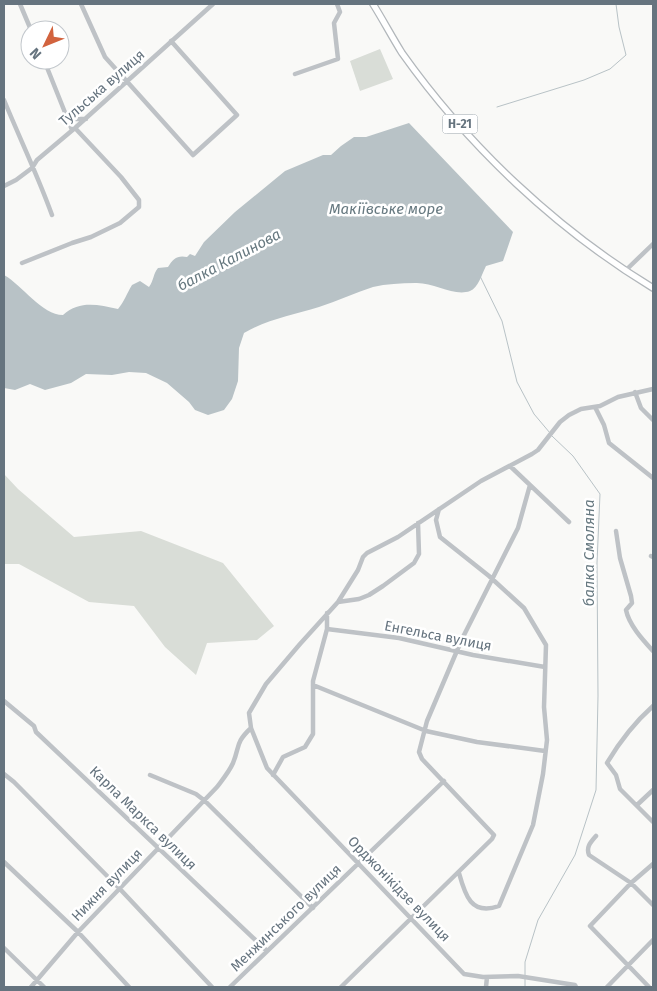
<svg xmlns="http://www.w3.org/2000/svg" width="657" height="991" font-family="'Fira Sans',sans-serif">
  <rect width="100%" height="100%" fill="#f9f9f7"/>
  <path fill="#d9ddd7" d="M380,49L393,79L360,91L350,61Z
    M4,474L18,489L74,537L141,531L223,563L274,626L257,640L207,643L196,675L165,647L134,606L89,602L19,564H4Z"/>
  <path fill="#b8c2c6" d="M409,123L513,232L503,261L486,266C482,274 478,288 470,291C454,297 434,282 415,283C401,283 386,284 373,287C355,293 337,301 319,307C293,315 268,319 244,333L239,348L238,381L232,399L224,410L208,415L195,410L189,402L167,383L146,373L129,372L112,375L86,374L71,383L45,390L30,384L15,390L4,388V275C22,285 42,315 63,315C80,300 98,305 118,309C124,302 127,293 132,285L140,281L149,287C154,280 153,274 158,268L168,267C173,259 177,255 187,257L190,254L195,256L204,242L235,212L285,171L323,155H331L341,146L354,137H366Z"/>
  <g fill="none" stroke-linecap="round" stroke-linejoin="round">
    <path stroke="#b8c2c6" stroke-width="1" d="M497,107L584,80L610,69L626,55L619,27L616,4
      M480,276L502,321L517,382L534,414L550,433
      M525,987V962L538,920L575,855L596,790L598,696L597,563L600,494L573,456L552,436"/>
    <defs>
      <path id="major" d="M373,4C383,20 392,37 402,53C468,146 556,229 653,288"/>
    </defs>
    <use href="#major" stroke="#b2b7bb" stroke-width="8"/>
    <path stroke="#bec2c6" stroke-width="4.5" d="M20,4L31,30
      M81,4L105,57L193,155L237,115L171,41
      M44,60L72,130
      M295,74L338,59L334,23L340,12L337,4
      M4,100C20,139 38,176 52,215
      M68,119H86
      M4,186L16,180L32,168L37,160L75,128L213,4
      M22,263L72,243L91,237L120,223L139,207V200L121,177L75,128
      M625,271L653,244
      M635,392L641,408L653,420
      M595,407L604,425L609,443L653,478
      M510,466L569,522
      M439,509L436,520L440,537L489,576L524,608L546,645L544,707L547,740L543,774L533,825L499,906C471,916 465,895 459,873
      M616,531L620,558L631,596L632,603L626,610C629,625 643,640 653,651
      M651,556L653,557
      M338,602L359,599L369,595L383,586L414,563L419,554L418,523
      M327,629L399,638L473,655L545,667
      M313,685L426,731L477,742L545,751
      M4,701L34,726L36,732L267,951
      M653,706C634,723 620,741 607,763L616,775L620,789L653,822
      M4,774L14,782L119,888L212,987
      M150,775L196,794L205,801L313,908
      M273,775L283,757L305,747L313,734V681L327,629V613
      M637,805L653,790
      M596,836C590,843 586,847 589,855L631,883L653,905
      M4,862L78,932L129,987
      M4,948L44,987
      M31,987L78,932L217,787C223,779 229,772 233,763C240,746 235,743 251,728
      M230,987L444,781
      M341,987L492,839L494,835L422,759L419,752L427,721L462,639L518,528L530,485
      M486,987L487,977
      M576,987L575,985L518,976L483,977L464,974L267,768L251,728L249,713L266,684L300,644L338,602L358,570L363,557L367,553L398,537L481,481L532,454L538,450L560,422L569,415L581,409L600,406L618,397L653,389
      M607,987L653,940
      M649,987L590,926L631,883L653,864"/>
    <use href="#major" stroke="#fff" stroke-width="5.5"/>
  </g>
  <g text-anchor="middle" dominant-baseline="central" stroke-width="5" stroke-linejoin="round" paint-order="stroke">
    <rect fill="#fff" stroke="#949ea5" stroke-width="1" x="442.5" y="114.5" width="35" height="19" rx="4"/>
    <g font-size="12" font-weight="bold" fill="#66747f">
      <text x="460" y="124">Н-21</text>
    </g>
    <g font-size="14" fill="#66747f" stroke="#fff">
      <text transform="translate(102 88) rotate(-41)">Тульська вулиця</text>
      <text transform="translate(438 636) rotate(11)">Енгельса вулиця</text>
      <text transform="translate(143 818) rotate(44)">Карла Маркса вулиця</text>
      <text transform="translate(107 885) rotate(-46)">Нижня вулиця</text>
      <text transform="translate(399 889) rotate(46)">Орджонікідзе вулиця</text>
      <text transform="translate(286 918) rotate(-44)">Менжинського вулиця</text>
    </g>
    <g font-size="15" font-style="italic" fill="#677980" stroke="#fff">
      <text x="386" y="209">Макіївське море</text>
      <text transform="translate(229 260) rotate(-28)">балка Калинова</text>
      <text transform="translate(589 553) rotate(-90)">балка Смоляна</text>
    </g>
  </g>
  <rect width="657" height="991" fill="none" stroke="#66747f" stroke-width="10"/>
  <g transform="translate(45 45) rotate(227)"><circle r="24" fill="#ffffff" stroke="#c2c7cc"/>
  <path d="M0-4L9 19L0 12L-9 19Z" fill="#d2633e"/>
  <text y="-8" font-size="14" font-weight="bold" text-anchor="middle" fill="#66747f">N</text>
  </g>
</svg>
